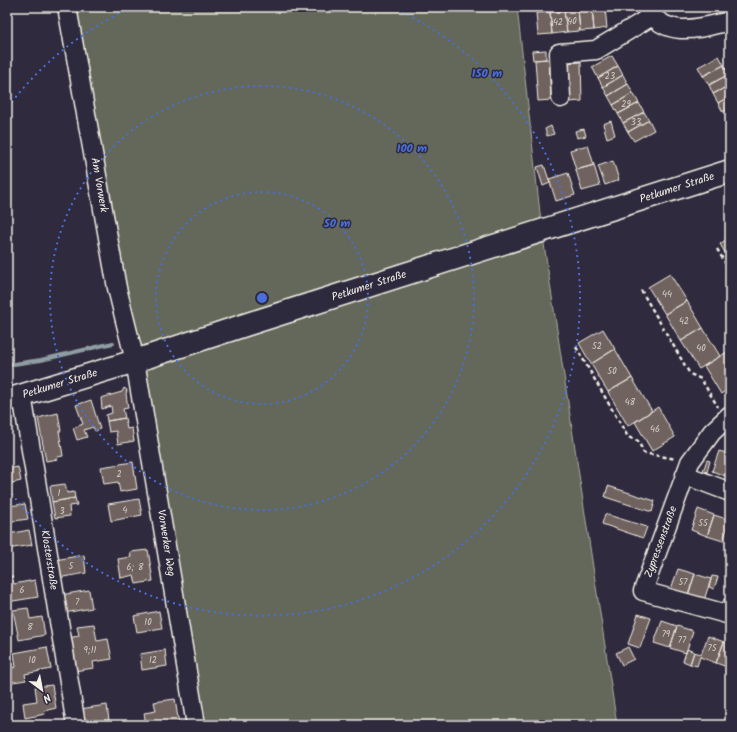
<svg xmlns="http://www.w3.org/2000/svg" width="737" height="732" font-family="Kalam,sans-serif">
  <rect width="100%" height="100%" fill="#2f2a3d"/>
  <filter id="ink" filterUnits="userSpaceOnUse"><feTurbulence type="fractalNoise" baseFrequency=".025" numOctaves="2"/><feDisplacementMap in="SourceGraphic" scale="8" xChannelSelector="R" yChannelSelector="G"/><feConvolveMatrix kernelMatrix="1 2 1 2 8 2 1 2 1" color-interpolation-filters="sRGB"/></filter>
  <g filter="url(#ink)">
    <path fill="#64685a" stroke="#acaca1" d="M67,7H517L542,231L617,725H196Z"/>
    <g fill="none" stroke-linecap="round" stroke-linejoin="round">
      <path stroke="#909ea4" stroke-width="4" d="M7,365L41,360L113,343"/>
    </g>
    <path fill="#70635e" stroke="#f4f1e8" d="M605,7L607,28L594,30L592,8Z
      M592,8L594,30L580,31L578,9Z
      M578,9L580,31L567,32L564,11Z
      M564,11L567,32L552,34L550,12Z
      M550,12L552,34L538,35L536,13Z
      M546,50V59L533,60L532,51Z
      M612,56L618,66L598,78L592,67Z
      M719,56L724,65L703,76L698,67Z
      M549,59L551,100L538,101L535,60Z
      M581,62L582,101L569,102L567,63Z
      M724,65L729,74L709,85L703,76Z
      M618,66L623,75L603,87L598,78Z
      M729,74L730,85L713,94L709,85Z
      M623,75L628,84L608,96L603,87Z
      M628,84L633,93L613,105L608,96Z
      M730,85V96L718,103L713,94Z
      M633,93L639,103L618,114L613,105Z
      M730,96V108L723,112L718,103Z
      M639,103L644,112L623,123L618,114Z
      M644,112L649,120L628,132L623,123Z
      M649,120L654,130L634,141L628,132Z
      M611,121L615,135L607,138L603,124Z
      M551,126L554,134L547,136L545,129Z
      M584,129L586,136L577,138L575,131Z
      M588,145L594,165L576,170L570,150Z
      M613,161L619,180L605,185L598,166Z
      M544,165L550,183L543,186L537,167Z
      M594,165L600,186L582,191L576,170Z
      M568,173L575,195L556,201L549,179Z
      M730,237V261L720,244Z
      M670,274L687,301L665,314L648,287Z
      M687,301L703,328L681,341L665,314Z
      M703,328L720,356L699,369L681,341Z
      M603,329L615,349L591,364L579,343Z
      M615,349L632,378L608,392L591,364Z
      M727,352L730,357V388L721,394L704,366Z
      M632,378L652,411L628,426L608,392Z
      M124,388L127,390L126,394L128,408L123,409L125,418L107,421L106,415L112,413L111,406L102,409L101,398L122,392Z
      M91,400L100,429L95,431L93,427L84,430L87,437L77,440L73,428L83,424L76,405Z
      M658,407L675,437L652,451L635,422Z
      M58,413L61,431H59L63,456L57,457L58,459L46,461L38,418Z
      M125,418L127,429L132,428L134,441L118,444L116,431L109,432L107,421Z
      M719,451L730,454V471L728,477L712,471Z
      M707,460L710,461L707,472L703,471Z
      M133,462L137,489L120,492L118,482L104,484L101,467Z
      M18,467L21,481L8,484V486H7V469Z
      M65,484L67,493L74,492L75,498L52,502L50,486Z
      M608,486L655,501L652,512L605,497Z
      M75,498L77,505L69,506L70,516L55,518L52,502Z
      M139,499L142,515L111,521L108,504Z
      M25,504L28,519L7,522L8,506Z
      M698,509L714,515L707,536L691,530Z
      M605,514L647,527L643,538L602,524Z
      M714,515L730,520L723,541L707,536Z
      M7,529L9,534L29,530L32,545L7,549Z
      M148,550L153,581L136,584L134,575L121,578L118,559L131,557L130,552Z
      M84,555L86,573L58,578L55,560Z
      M678,569L695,574L688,595L671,589Z
      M695,574L711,579L704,600L688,595Z
      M12,576L14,584L35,580L38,597L7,602V577Z
      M712,576L718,577L714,589L709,587Z
      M89,590L92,608L64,613L61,595Z
      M724,599L730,601V607L722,604Z
      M28,608L30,619L42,617L45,635L19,640L13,610Z
      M159,611L162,628L137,632L134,616Z
      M638,614L651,618L640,648L628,644Z
      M662,621L677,626L670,648L654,643Z
      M94,624L97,641L108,639L112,659L93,662L94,668L74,671L68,638L79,636L77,626Z
      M677,626L693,631L686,653L670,648Z
      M708,636L724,642L716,663L700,657Z
      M724,642L730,644V668L716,663Z
      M47,647L51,669L25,674L26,680L7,683V669L16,667L14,653Z
      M628,647L634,659L622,665L616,653Z
      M687,649L694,652L690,664L683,661Z
      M165,650L167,666L142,670L140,654Z
      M694,652L701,654L697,666L690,664Z
      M52,685L56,708L44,711L45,714L25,718L23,703L37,701L35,687Z
      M175,699L179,725H146L144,713L156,711L154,702Z
      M107,705L109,721L83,725L80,709Z"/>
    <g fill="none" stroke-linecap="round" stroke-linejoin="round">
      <defs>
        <path id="minor" d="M67,7L117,288L135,361L196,725
          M646,8C667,40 700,28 730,21
          M561,98L559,53L596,50L652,16
          M22,395L76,725
          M730,415L712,432L690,462L643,591L730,615
          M685,475L730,492"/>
        <path id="major" d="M7,400L135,361L248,324L730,171"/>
      </defs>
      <use href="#minor" stroke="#f4f1e8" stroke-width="21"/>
      <use href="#major" stroke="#f4f1e8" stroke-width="25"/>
      <path stroke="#f4f1e8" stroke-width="2.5" stroke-dasharray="4 3" stroke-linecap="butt" d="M717,249L730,271
        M641,290L690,374L701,379L718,407
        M576,347L628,437L638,441L644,453L676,459"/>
      <use href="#minor" stroke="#2f2a3d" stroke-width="18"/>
      <use href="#major" stroke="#2f2a3d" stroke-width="22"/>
    </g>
  </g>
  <g fill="none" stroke="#486fdb" stroke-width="2" stroke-dasharray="2 4">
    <circle cx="262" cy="298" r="106"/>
    <circle cx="262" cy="298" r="212"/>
    <path d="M8 107A318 318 0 0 1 133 7M391 7A318 318 0 1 1 8 489"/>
  </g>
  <g text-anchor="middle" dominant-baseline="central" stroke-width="3" stroke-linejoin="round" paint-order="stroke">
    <g font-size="9" fill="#d3cec6">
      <text x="572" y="21">40</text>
      <text x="558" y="22">42</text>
      <text x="610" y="76">23</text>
      <text x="626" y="104">29</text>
      <text x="636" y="122">33</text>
      <text x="667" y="294">44</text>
      <text x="684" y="321">42</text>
      <text x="597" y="346">52</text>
      <text x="701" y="348">40</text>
      <text x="612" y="371">50</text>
      <text x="630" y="402">48</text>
      <text x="655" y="429">46</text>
      <text x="119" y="474">2</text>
      <text x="59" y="493">1</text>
      <text x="125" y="510">4</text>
      <text x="62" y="511">3</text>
      <text x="703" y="523">55</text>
      <text x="71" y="566">5</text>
      <text x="135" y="567">6; 8</text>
      <text x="683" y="582">57</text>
      <text x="22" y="590">6</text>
      <text x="77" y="602">7</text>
      <text x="148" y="622">10</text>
      <text x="30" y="627">8</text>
      <text x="666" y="634">79</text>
      <text x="682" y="640">77</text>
      <text x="712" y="648">75</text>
      <text x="90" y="650">9;11</text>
      <text x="32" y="660">10</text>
      <text x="153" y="660">12</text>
    </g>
    <g font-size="11" fill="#f4f1e8" stroke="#2f2a3d">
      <text transform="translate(99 185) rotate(80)">Am Vorwerk</text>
      <text transform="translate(677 188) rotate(-18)">Petkumer Straße</text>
      <text transform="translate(369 286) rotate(-18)">Petkumer Straße</text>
      <text transform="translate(60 384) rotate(-17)">Petkumer Straße</text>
      <text transform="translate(661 542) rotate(-70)">Zypressenstraße</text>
      <text transform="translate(166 543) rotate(81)">Vorwerker Weg</text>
      <text transform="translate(49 560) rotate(81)">Klosterstraße</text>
    </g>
  </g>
  <circle cx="262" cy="298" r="6" fill="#486fdb" stroke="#2f2a3d" stroke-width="2"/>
  <g font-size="12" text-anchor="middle" font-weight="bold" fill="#486fdb" stroke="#2f2a3d" stroke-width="3" stroke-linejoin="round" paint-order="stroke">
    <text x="487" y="77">150 m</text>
    <text x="412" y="152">100 m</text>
    <text x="337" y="227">50 m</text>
  </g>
  <rect width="737" height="732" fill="none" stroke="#2f2a3d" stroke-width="24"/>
  <rect x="12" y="12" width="713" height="708" fill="none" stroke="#f4f1e8" stroke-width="1.5" filter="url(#ink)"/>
  <g transform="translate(42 690) rotate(148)" stroke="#2f2a3d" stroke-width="3" paint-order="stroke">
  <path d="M0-3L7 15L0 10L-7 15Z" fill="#f4f1e8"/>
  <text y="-6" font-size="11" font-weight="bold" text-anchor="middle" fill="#f4f1e8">N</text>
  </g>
</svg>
